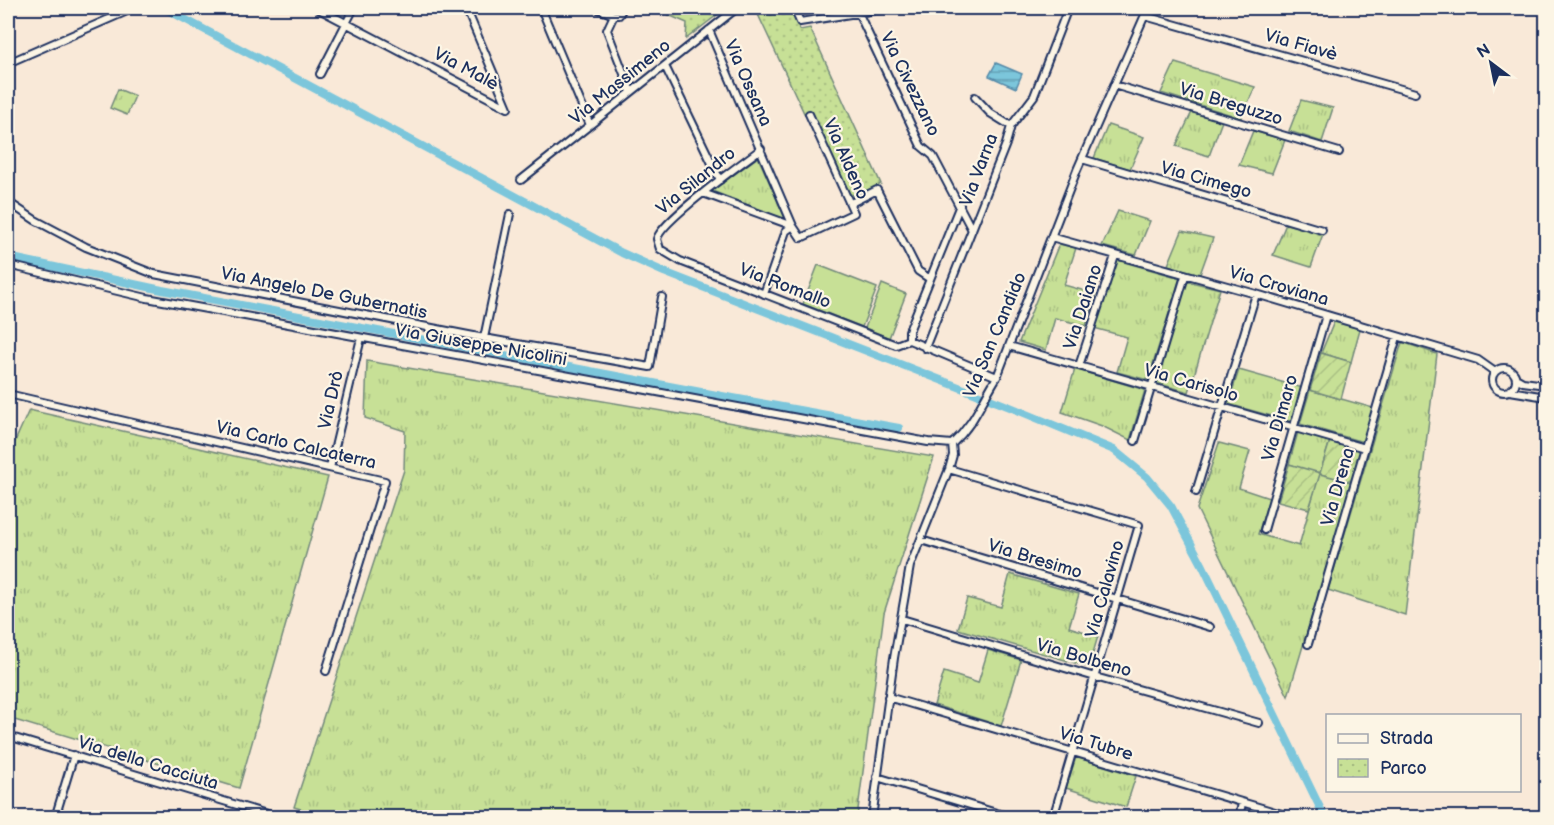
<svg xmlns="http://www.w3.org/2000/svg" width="1554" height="825" font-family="'Balsamiq Sans',sans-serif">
  <defs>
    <pattern id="grass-tufts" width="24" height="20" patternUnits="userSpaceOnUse" patternTransform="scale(1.5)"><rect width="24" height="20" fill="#c7e096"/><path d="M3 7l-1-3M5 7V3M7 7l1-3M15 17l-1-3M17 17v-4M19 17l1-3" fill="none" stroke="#aac084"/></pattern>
    <pattern id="park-dots" width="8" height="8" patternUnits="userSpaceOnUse" patternTransform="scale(1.5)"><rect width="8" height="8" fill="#c7e096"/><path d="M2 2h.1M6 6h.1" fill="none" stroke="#aac084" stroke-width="1.8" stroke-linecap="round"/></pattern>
    <pattern id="garden-furrows" width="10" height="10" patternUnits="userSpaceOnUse" patternTransform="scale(1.5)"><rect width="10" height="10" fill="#c7e096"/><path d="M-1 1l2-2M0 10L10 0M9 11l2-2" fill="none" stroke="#aac084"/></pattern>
    <pattern id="water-rules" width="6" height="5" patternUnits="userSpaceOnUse" patternTransform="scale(1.5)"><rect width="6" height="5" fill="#7bc6db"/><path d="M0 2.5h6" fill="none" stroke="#64a1b5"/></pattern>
  </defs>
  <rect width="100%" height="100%" fill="#f9e9d8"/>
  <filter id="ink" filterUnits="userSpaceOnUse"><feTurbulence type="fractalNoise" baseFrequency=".0167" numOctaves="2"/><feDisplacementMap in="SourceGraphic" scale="12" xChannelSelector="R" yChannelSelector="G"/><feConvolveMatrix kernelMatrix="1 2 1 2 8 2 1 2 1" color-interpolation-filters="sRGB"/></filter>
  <g filter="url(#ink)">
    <path fill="url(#grass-tufts)" stroke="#71887a" stroke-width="1.5" d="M1175,63L1255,87L1241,118L1161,93Z
      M118,89L135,96L127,115L110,108Z
      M1301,100L1333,108L1322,142L1289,131Z
      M1192,112L1222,121L1209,156L1176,146Z
      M1108,125L1144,137L1130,169L1094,158Z
      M1253,131L1285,140L1272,173L1239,165Z
      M758,157L786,220L712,191Z
      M1118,211L1150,221L1136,255L1102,246Z
      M1286,224L1323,234L1311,267L1273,255Z
      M1182,231L1213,238L1200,274L1168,265Z
      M1059,244L1076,248L1064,285L1096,294L1086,326L1055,318L1046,350L1019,342Z
      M1117,260L1180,278L1148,380L1117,372L1127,337L1094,328Z
      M1187,281L1220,289L1189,392L1156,383Z
      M1334,322L1360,329L1351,362L1321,353Z
      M1402,342L1437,354L1405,615L1328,590Z
      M367,361L934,457L884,613L857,817L331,818L294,807L404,470L405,431L365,418Z
      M1075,369L1145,390L1130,440L1102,426L1062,412Z
      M1239,370L1303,388L1293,422L1228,404Z
      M1310,390L1373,408L1363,442L1300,424Z
      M29,410L328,477L239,788L8,718V457Z
      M1298,432L1330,441L1320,473L1352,482L1288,696L1197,509L1219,443L1250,451L1239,488L1269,498L1258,534L1299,546L1319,474L1289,464Z
      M1010,574L1079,594L1069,627L1098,636L1089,667L958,629L967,598L1001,607Z
      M988,650L1021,660L1001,726L934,705L944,672L978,683Z
      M1076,757L1136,776L1126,807L1066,788Z"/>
    <path fill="url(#park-dots)" stroke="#71887a" stroke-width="1.5" d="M652,8H715L717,15L686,39L687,23Z
      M755,8H792L800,30L810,28L881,184L858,195L855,196L848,193L810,110L804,113Z"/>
    <path fill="url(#garden-furrows)" stroke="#71887a" stroke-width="1.5" d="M1321,353L1351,362L1341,399L1310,390Z
      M1330,441L1362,449L1352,482L1320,474L1309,509L1278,501L1289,464L1320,473Z"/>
    <path fill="#c7e096" stroke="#71887a" stroke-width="1.5" d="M818,265L877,288L862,327L803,304Z
      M882,284L906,294L889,338L865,328Z"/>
    <path fill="url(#water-rules)" stroke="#558aa9" stroke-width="1.5" d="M996,63L1022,74L1016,88L989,76Z"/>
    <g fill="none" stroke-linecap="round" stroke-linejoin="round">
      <path stroke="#7bc6db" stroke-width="8" d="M164,8L622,253L664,272L1010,407L1114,450L1147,477L1171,506L1203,566L1325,818
        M8,257L162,290L722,396L899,428"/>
      <defs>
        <path id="street" d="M317,8L508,108L466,8
          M541,8L590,125
          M596,8L614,15
          M794,8L800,22L888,8
          M858,12L921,146L933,156L972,230
          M614,15L607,30L631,92
          M614,15H619L623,8
          M1145,16L1415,93
          M709,30L793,226L801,238L854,213L809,114
          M8,63L125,12
          M665,66L720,180
          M320,74L354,8
          M1114,85L1339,152
          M975,97L990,113L1011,126
          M761,149C742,163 661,221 657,239L660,249L680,261L896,345L909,340
          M1082,159L1322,230
          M521,180L737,8
          M703,193L793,226
          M8,202L35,220L86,247L154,274L484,338L650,367L662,297
          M851,203L877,190L918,271L930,279
          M960,205L909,331V340L997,377
          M1051,237L1256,294L1478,360L1495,372
          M8,265L147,298L928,442L952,444
          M764,294L786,231L793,226
          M484,338L510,214
          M1009,346L1365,448
          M925,348L1006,144L1011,126L1034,96L1068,8
          M1079,366L1115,256
          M1492 380a12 12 0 1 1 24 0a12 12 0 1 1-24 0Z
          M1516,378L1523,382L1546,385
          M1510,391L1546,397
          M8,394L385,481L326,671
          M1135,441L1185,276
          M330,468L361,338
          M949,469L1139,525L1053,818
          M1196,492L1256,294
          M1264,530L1326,315
          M921,540L1210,627
          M902,619L1095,677L1259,723
          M1308,644L1397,337
          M888,697L1295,818
          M8,736L280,818
          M877,777L1013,818
          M55,818L74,755
          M872,818L894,658L910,566L949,469L953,455L952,444C975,423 981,402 997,377L1077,170L1148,8
          M1239,818L1242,803"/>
      </defs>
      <use href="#street" stroke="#1b2f5e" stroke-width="10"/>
      <use href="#street" stroke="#fcf5e5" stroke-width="6"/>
    </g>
  </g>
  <g text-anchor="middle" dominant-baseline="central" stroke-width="4.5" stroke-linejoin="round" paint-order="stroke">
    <g font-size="18" fill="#1b2f5e" stroke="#fcf5e5">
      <text transform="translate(1301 45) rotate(16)">Via Fiavè</text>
      <text transform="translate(466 69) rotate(28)">Via Malè</text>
      <text transform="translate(620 82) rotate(-39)">Via Massimeno</text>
      <text transform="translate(748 83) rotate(66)">Via Ossana</text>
      <text transform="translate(910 84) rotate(64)">Via Civezzano</text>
      <text transform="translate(1231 104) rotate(17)">Via Breguzzo</text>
      <text transform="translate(846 159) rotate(66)">Via Aldeno</text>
      <text transform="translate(979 170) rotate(-69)">Via Varna</text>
      <text transform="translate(1206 180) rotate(16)">Via Cimego</text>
      <text transform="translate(696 181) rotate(-39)">Via Silandro</text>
      <text transform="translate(785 286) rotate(21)">Via Romallo</text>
      <text transform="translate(1279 286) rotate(16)">Via Croviana</text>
      <text transform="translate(324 293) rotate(11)">Via Angelo De Gubernatis</text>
      <text transform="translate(1083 307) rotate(-72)">Via Daiano</text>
      <text transform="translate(995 335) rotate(-67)">Via San Candido</text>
      <text transform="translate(481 345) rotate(10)">Via Giuseppe Nicolini</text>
      <text transform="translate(1191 383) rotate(16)">Via Carisolo</text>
      <text transform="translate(331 400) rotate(-77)">Via Drò</text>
      <text transform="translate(1280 418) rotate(-74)">Via Dimaro</text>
      <text transform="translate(296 445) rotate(13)">Via Carlo Calcaterra</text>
      <text transform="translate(1338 487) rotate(-74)">Via Drena</text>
      <text transform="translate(1035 559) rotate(17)">Via Bresimo</text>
      <text transform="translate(1105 589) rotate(-74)">Via Calavino</text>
      <text transform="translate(1084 658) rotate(16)">Via Bolbeno</text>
      <text transform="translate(1096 744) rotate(17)">Via Tubre</text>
      <text transform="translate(148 763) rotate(17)">Via della Cacciuta</text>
    </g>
  </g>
  <rect width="1554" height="825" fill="none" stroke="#fcf5e5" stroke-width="30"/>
  <rect x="15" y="15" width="1524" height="795" fill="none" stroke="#1b2f5e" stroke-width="2" filter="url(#ink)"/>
  <rect x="1326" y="714" width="195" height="78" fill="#fcf5e5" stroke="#a2a6af" stroke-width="1.5"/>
  <rect x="1338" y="734" width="30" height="9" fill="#fcf5e5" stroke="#a2a6af" stroke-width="1.5"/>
  <text x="1380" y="744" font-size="18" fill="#1b2f5e">Strada</text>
  <rect x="1338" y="759" width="30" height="18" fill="url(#park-dots)" stroke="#a2a6af" stroke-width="1.5"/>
  <text x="1380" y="774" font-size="18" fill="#1b2f5e">Parco</text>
  <g transform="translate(1491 63) rotate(328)" stroke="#fcf5e5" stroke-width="4.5" paint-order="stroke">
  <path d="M0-4.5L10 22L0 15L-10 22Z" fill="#1b2f5e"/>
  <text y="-9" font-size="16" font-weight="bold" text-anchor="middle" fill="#1b2f5e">N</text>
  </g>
</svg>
